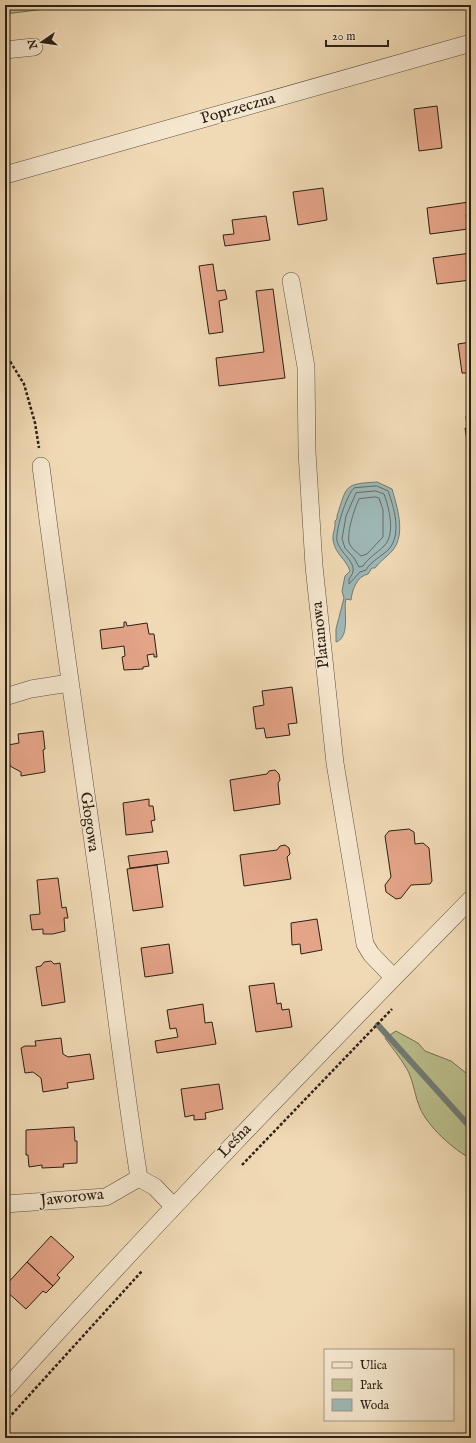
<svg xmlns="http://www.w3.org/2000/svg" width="476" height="1443" font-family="'IM FELL English',serif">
  <rect width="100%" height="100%" fill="#f0dab5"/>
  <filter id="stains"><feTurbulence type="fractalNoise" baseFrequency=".005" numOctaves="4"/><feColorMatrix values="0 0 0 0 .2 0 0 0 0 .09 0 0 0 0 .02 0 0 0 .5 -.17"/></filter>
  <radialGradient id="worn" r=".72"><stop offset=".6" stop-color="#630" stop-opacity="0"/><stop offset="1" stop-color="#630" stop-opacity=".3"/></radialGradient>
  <path fill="#babf8d" stroke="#727051" d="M5,5H53V8L5,14Z
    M396,1031L418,1043L425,1051L451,1061L471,1077V1159C453,1149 428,1127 420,1108C415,1097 414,1084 409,1073C403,1061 393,1049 385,1038Z"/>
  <path fill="#9eb8b7" stroke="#707b76" d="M377,482L392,489C397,507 406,533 393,550C388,556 380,561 375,568H372L368,574C357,576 352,590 351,600L346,599C343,609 351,637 336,642V629L344,598L342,591L345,576L350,571C346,559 335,554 333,540C332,534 336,528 335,521L337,519V516C347,485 344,484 377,482Z"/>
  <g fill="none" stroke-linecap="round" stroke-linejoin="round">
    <path stroke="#646c66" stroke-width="1" d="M377,486L388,491C394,507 402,534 389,549C382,556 370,562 366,570L360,572L349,584V579C362,564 341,556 337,541C335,532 346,495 354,488Z
      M376,491L384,494C389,508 396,534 384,546C377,553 368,558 363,566L359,567L354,558L345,548L342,539L346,516L356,493Z
      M375,497L379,498L383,510V537L367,554L361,556C358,553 352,549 350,545C345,536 355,507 359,499Z"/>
    <path stroke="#707b76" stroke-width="6" d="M378,1025L471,1128"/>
  </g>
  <path fill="#e4a488" stroke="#2b2015" d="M437,106L442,148L419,151L414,109Z
    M323,188L327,220L298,225L293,192Z
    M469,202L470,214L466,215L468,229L430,234L427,208Z
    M266,216L270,240L225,246L223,235L234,234L232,220Z
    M471,253V280L437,284L433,258Z
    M213,264L217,291L225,290L227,299L219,301L223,332L209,334L199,266Z
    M273,289L285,378L219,386L216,358L264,352L256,291Z
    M471,342V376H467V373H462L458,344Z
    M471,415V454H469L465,428H467L466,416Z
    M124,622H126L127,626L147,623L149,634H154L157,657H154V654L147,655L149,666L143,667V669L124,670L122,657L125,656L124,646L102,649L100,630L124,627Z
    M292,687L297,723L288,724L290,735L266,738L264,728L256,729L253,707L264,705L262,691Z
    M43,731L45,749L43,750L45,772L21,776V772L10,766L8,745L19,743L18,734Z
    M275,770L279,774L280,780L278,783L280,804L234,811L230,780L267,774L269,771Z
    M149,799V806H153L155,820L151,821L153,832L126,835L123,803Z
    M409,829L414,832L415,844L423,843L429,848L432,881L430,884L411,885L401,898L396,899L386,892L385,885L391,877L385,836L389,831Z
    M285,845L289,848L290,854L287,857L291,879L244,886L240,855L277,850L280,846Z
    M167,851L169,863L130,868L128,856Z
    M157,865L163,907L133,911L127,869Z
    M58,878L62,908L66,907L68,918H64L65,931L53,934H43V929L32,930L30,915L40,914L37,880Z
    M317,919L322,950L301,954L300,944L292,945L291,923Z
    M169,944L173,973L145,977L141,948Z
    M51,961L54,964L60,963L65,1002L42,1006L36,967L41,966L44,962Z
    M274,983L277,1004L281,1003L282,1010L289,1009L292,1027L256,1032L249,986Z
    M203,1004L205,1023L212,1022L216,1044L157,1053L155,1041L178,1037L176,1028L170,1029L167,1010Z
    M61,1038L63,1054L68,1057L90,1054L94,1079L67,1083L68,1088L43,1092L41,1078L33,1072L25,1073L21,1048L25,1046H36L35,1041Z
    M219,1084L223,1109L205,1113L206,1119L194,1120V1115L185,1117L181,1089Z
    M74,1127L75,1141H77V1163L63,1164L64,1167L42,1168V1165L29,1167L28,1155H26V1130Z
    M51,1236L74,1257L57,1275L60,1278L53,1286L27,1262Z
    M27,1262L53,1286L46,1293L43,1291L26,1309L5,1290V1286Z"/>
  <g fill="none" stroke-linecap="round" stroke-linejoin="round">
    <defs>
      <path id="street" d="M5,50L34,47
        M5,175L471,43
        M291,281L306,367L307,452L314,566L335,763L365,944L371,954L393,977
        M41,466C59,608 80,750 100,892C113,987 124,1083 139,1178
        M5,697L31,689L69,683
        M5,1204L106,1197L139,1178L155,1187L173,1206
        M5,1390C156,1222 313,1060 471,899"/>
    </defs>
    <use href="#street" stroke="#5c4e3d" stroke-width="18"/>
    <path stroke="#2b2015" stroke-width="2.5" stroke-dasharray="3 2" stroke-linecap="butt" d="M5,353L24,384L35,423L39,448
      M242,1165L392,1009
      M5,1422L142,1271"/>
    <use href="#street" stroke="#f5e7cf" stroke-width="17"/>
  </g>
  <g text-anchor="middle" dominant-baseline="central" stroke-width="3" stroke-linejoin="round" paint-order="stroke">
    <g font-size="16" fill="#2b2015" stroke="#f5e7cf">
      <text transform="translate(238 109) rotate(-16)">Poprzeczna</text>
      <text transform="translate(321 635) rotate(-96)">Platanowa</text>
      <text transform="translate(89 822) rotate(82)">Głogowa</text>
      <text transform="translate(235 1141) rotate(-46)">Leśna</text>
      <text transform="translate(72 1198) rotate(-6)">Jaworowa</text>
    </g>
  </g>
  <rect width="476" height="1443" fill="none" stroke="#f0dab5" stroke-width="20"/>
  <rect x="6" y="6" width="464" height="1431" fill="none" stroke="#2b2015" stroke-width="2"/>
  <rect x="10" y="10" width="456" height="1423" fill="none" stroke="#2b2015"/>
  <rect x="324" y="1349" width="130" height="72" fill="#f5e7cf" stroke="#a49785"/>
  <rect x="332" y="1362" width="20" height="6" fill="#f5e7cf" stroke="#a49785"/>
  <text x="360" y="1369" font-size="12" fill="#2b2015">Ulica</text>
  <rect x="332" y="1379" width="20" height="12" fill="#babf8d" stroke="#a49785"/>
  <text x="360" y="1389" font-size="12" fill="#2b2015">Park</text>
  <rect x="332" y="1399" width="20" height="12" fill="#9eb8b7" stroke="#a49785"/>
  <text x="360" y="1409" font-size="12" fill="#2b2015">Woda</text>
  <g transform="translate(42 42) rotate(257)" stroke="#f5e7cf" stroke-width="3" paint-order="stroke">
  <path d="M0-3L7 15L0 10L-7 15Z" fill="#2b2015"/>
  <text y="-6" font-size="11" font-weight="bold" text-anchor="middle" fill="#2b2015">N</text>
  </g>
  <path d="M326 40v6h62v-6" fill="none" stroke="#2b2015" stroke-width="2"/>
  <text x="332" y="40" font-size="12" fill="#2b2015" stroke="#f5e7cf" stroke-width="3" paint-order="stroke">20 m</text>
  <rect width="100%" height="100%" filter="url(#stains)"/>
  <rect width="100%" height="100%" fill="url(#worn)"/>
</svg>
